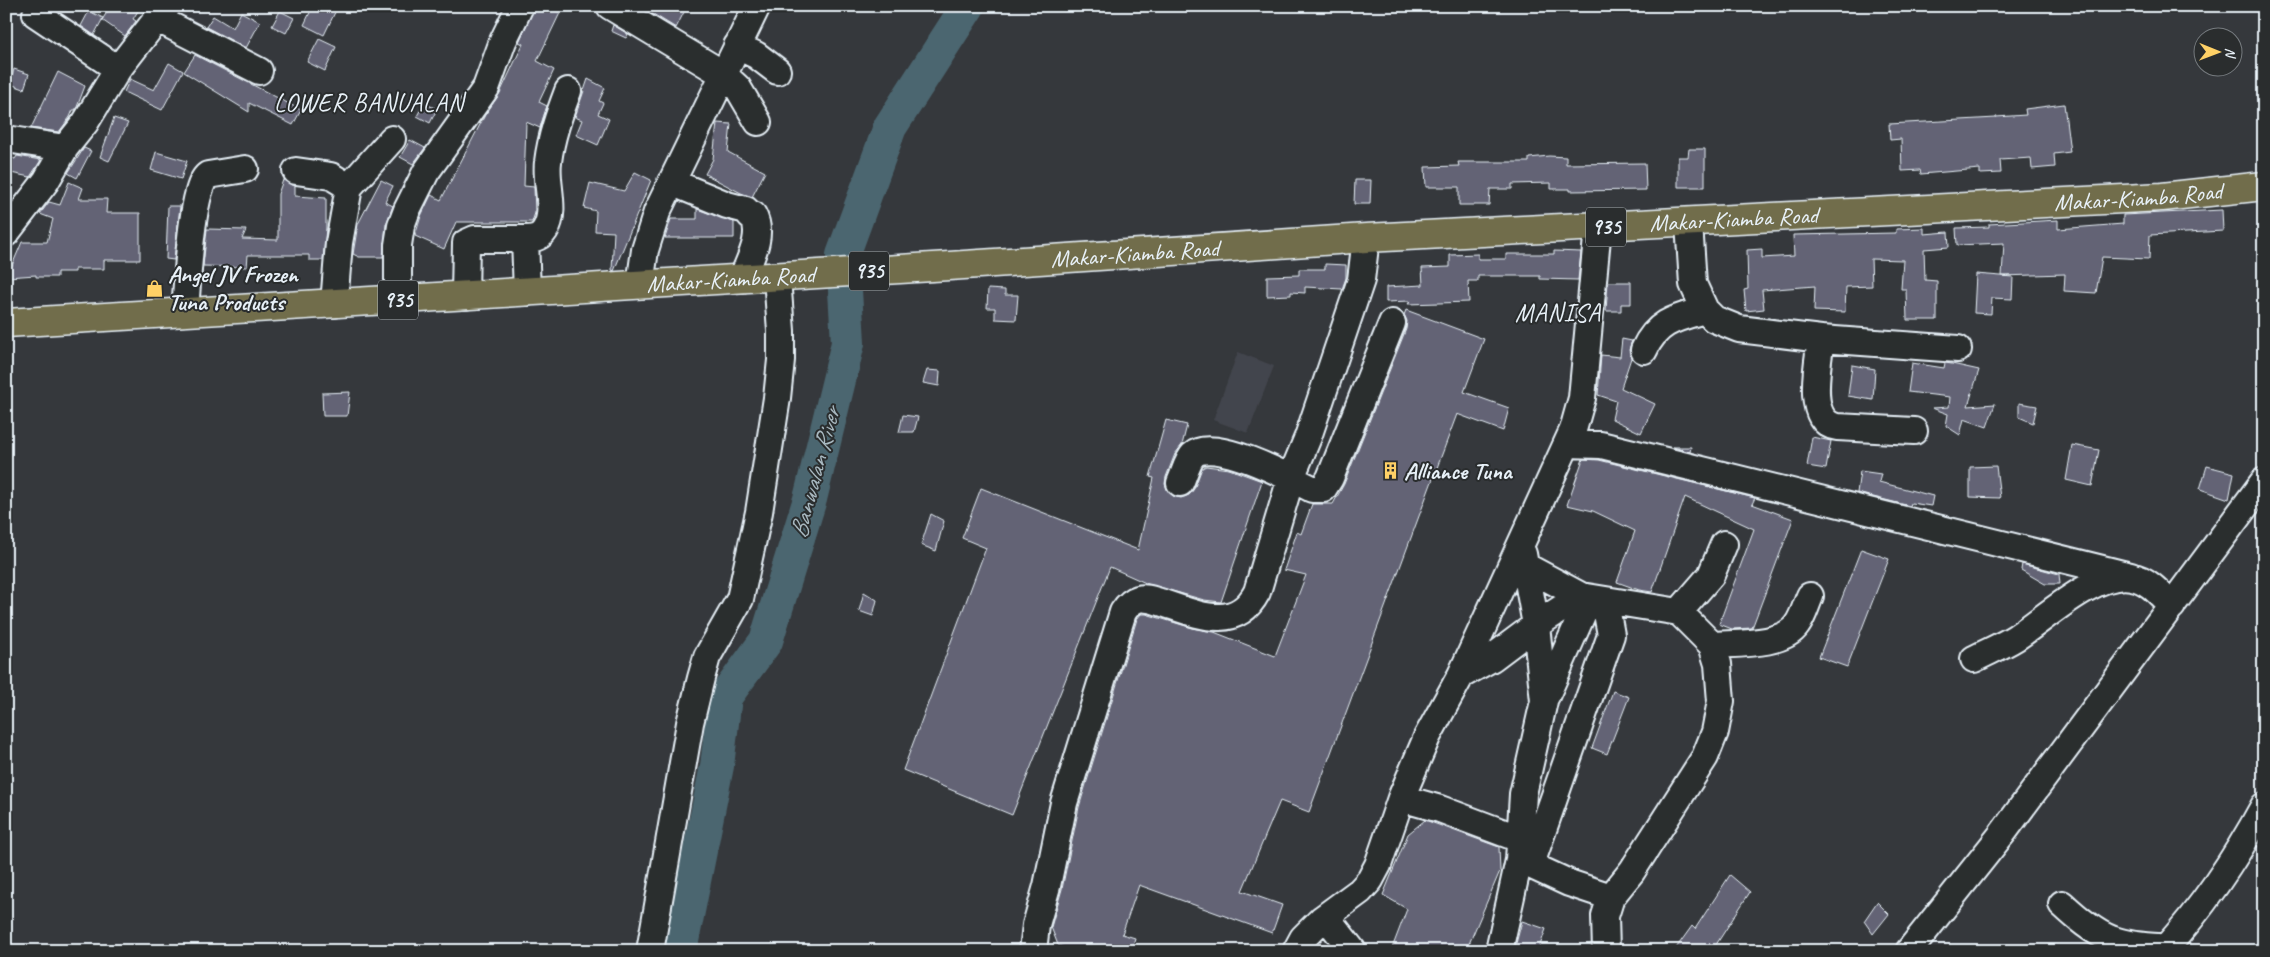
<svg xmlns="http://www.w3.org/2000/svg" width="2270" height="957" font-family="Caveat,sans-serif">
  <rect width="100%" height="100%" fill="#35383c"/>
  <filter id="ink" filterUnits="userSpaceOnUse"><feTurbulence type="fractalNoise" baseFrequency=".02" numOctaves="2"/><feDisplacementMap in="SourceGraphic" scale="10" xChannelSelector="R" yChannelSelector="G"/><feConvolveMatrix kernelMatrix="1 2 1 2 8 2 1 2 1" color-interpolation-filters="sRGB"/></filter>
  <g filter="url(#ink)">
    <path fill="#43454d" d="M1238,352L1274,366L1248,433L1213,420Z"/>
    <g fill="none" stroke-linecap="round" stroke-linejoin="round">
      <path stroke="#4b666f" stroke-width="34" d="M680,951L717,766L725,697L766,641L810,499L848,343L843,255L890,127L968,6"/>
    </g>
    <path fill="#636375" stroke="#e8f1f8" d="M111,6H141L133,19L136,21L125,36L102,20L94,35L81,26L89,11L103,18L102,20Z
      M313,6H338L324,35L304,25Z
      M535,6H546L560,13L537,61L554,70L539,102L547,106L540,128L526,122L524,186L534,187L535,213L532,222H456L444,249L415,236L421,216L431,195L441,200L485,115L500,93L523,44L519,42Z
      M640,6H687L676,28Z
      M280,11L294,18L286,33L272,26Z
      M241,12L260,22L246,48L206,27L213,16L233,28Z
      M613,25L628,34L626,38L611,31Z
      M319,39L336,47L325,71L307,62Z
      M195,55L301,110L293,125L249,103V112L184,72Z
      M169,63L183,71L162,110L124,92L130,79L154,90Z
      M14,69L29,74L24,89L10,84Z
      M58,72L85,86L77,107L75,110H73L70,117L59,132L31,128Z
      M588,79L605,88L599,101L603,103L598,114L609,119L598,145L576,135L582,120L575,117Z
      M424,103L437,109L430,123L417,116Z
      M2064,104L2070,152L2054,154L2055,167L2032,169L2031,158L2000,160L2001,173L1980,174V169L1921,174L1920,170L1902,171L1901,139L1890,140L1889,124L1996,118V117L2026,115L2025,109Z
      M114,118L128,123L109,161L100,157Z
      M717,123L731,124L728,152L765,172L752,197L741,193L705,174L713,159Z
      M410,140L425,148L413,164L400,157Z
      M84,148L91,151L77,178L68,173Z
      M1689,149H1705V187H1678V157H1688Z
      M156,152L187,161L181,179L151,170Z
      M6,156L15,159L17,156L41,160L30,177L6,172Z
      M1549,156L1566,157V164L1645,163L1646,190L1570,191V189H1551V183L1512,184V189H1490L1489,205H1459V187H1426L1425,167L1459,166L1458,162H1529V158Z
      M635,172L651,180L614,271L612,270L614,232L595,231L596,211L584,208L590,183L624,191Z
      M283,180L295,186V196L326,198V228L323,260H309V255H248L247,267L203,266L207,229L246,230L242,239L278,240V194Z
      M381,180L393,186L385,202L393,206L386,224L383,257H359L353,254L358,224Z
      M1355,180H1371L1370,204H1354Z
      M69,182L83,188L79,199H107L106,213H140V260H104V269H75V272H57V277H36V275L7,277L22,242H47L53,219L40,214L49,202L60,205Z
      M168,206H180L174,260L166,259Z
      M697,209L734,222V238H665L671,219H697Z
      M2222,210L2223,231L2150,235L2149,259L2102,257L2096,293L2064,291L2065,274L2002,276L2004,243L1957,245L1956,228L1989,227V224L2058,220V229L2123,224V215Z
      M1924,228V234L1948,232L1949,247L1924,249L1925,280L1937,281V320H1907L1906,289H1901L1903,260L1871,259L1872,286L1846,287L1845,312L1814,311L1815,286L1762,290L1764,309L1746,311L1744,290L1748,289L1747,250L1762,249V258L1794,256L1793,235L1896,233V229Z
      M1554,251L1581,252L1578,280L1540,279V276H1478V281H1468L1469,302L1408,304L1410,301L1386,302V287L1423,285L1422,268L1450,267V255L1478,254V259H1506V254H1554Z
      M1325,264L1346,265V278L1342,289L1305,287V293L1291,292V295L1267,296V276L1299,275V269H1325Z
      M1976,274L2013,277L2012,299L1992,298L1991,314L1974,313Z
      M1608,282H1631V304H1621V311H1606Z
      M988,289L1005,290V295H1018L1016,320L995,319V308H987Z
      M1406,310L1484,339L1464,392L1509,408L1503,431L1457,414L1309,812L1280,801L1242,891L1282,905L1272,933L1139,885L1122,934L1135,938L1131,951H1072L1058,945L1051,927L1062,889L1079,807L1137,619L1141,614H1146L1196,629L1214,632L1275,656L1306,575L1284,570L1297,532L1301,534L1312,504H1333L1344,484L1406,329L1407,321L1404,315Z
      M1622,339L1632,341L1629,350L1631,358L1621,388L1655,404L1641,433L1612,419L1616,401L1598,395L1601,355L1620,357Z
      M1912,363L1944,368L1945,363L1952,364L1979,370L1968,406L1995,404L1987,427L1964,419L1960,435L1946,426L1948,414L1932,408L1949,407L1950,397L1908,392Z
      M1852,365L1875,369L1873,400L1848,396Z
      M927,370L940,371L939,386L923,383Z
      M350,392L347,416H323L322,393Z
      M2019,403L2037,406L2033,423L2019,417Z
      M903,415L918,417L914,432H899Z
      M1166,420L1187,425L1182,445L1175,454L1166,477L1165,484L1168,491L1173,496L1181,498L1189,495L1194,489L1202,468L1206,466L1229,469L1262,481L1221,602L1204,600L1148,584L1110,567L1012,815L903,770L986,548L962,538L981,488L1138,550L1154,478L1150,477Z
      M1812,437L1831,441L1826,469L1807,466Z
      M2072,445L2099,450L2092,486L2066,480Z
      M1673,447H1691L1690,452Z
      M1583,459L1599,460L1755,498L1752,504L1793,519L1752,628L1732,629L1719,624L1754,529L1685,497L1652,592L1639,590L1617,582L1635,531L1593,511L1567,505Z
      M1996,466L2000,498L1970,497V467Z
      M2207,466L2234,473L2229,499L2200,489Z
      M1860,471L1881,474L1879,482L1933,496L1931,506L1911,503L1910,506L1857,493Z
      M931,514L944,521L936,551L921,545Z
      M1861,549L1889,559L1847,667L1819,657Z
      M2022,564L2059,574L2060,584H2045L2021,570Z
      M864,592L877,600L873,616L859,611Z
      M1613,691L1629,697L1607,754L1592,748Z
      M1425,820L1499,847L1500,871L1466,951H1391L1407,909L1383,895L1408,834Z
      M1730,875L1750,892L1712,951H1674L1692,926L1695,929Z
      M1877,902L1889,914L1873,934L1864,921Z
      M1522,921L1546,929L1538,951H1514Z"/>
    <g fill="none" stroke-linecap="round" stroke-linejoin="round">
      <defs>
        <path id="minor" d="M610,6L723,74L738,88L758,122
          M36,14L118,69
          M158,19L259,71
          M737,46L756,55L777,71
          M6,139L65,148
          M296,171L331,176L349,187
          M671,182L727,205L746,210L751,216L753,215C764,235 750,259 742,279
          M1689,223L1693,284L1705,310L1714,319L1739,329L1821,339L1958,349
          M6,233L46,181L65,148L85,123L118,69L167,6
          M640,285L645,250L657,212L757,6
          M527,292L525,239C533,239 540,238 545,230C557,211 545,183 548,162C551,137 559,115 568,91
          M465,296L466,243L475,239H525
          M398,300V245L401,226L407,210L426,172L486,88L503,41L520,6
          M334,304L339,243L349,187L392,139
          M185,312C187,289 191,185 208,175L245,169
          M1821,339C1818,363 1805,422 1837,427L1914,431
          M1644,350C1657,321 1677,318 1705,310
          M1567,444L1601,445L2131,576
          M1180,483C1184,475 1187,461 1193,455C1212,436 1291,478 1312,489H1323L1330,478L1392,323
          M1679,612L1711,575L1724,544
          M1712,645C1736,643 1783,646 1797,625C1803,617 1806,605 1810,596
          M1974,659C1987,652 2002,646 2015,638C2045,619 2095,570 2132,577C2148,579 2161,595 2172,606
          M1461,675L1492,658L1536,625L1581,596
          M1546,696L1589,599
          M1401,798L1440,809L1520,839
          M1519,860L1569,883L1611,897L1632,871L1705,757L1715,732L1721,701L1718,664L1712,645L1679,612L1581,596L1525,566
          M1531,864L1611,635L1605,602
          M2062,904C2076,917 2093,932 2111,939C2127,946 2148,946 2166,948
          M1322,919L1334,927L1353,951
          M650,951L690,723L701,678L707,657L740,599L759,512L777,398L781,360V331L777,277
          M1033,951L1036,925L1047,886L1064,803L1123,612C1127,606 1131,601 1138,599C1146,597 1153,600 1160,602C1195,613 1235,634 1257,592L1291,478L1308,437L1361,280L1366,238
          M1296,951L1303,938L1322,919L1360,891L1370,880L1378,865L1401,798L1427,737L1461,675L1573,430L1582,398L1598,227
          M1499,951L1519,860L1523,794L1544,701L1536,625L1523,554
          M1606,951L1605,916L1611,897
          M1909,951L2002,834L2264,481
          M2163,951C2203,907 2236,858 2264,806"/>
        <g id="major">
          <path id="s1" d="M6,323L949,266L1366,238L2162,197L2264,186"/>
        </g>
      </defs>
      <use href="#minor" stroke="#e8f1f8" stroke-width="30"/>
      <use href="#major" stroke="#e8f1f8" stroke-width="31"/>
      <use href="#minor" stroke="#2a2d2e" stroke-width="26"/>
      <use href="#major" stroke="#716d4b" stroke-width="28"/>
    </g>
  </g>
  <defs>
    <symbol id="shop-bare" viewBox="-9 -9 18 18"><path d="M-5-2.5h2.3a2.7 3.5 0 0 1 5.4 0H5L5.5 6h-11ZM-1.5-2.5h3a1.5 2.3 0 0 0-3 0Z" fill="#ffd166" stroke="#2a2d2e" stroke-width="2.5" paint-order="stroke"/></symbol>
    <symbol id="building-bare" viewBox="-9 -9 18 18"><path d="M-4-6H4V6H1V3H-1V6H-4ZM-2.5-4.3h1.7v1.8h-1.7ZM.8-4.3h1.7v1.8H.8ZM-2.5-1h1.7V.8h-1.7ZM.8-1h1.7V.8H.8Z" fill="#ffd166" stroke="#2a2d2e" stroke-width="2.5" paint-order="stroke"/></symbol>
  </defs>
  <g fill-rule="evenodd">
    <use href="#shop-bare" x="142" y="276" width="25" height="25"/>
    <use href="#building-bare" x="1378" y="458" width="25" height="25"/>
  </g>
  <g text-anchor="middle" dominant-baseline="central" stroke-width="4" stroke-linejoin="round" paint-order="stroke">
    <g fill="#2a2d2e" stroke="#afb6bb" stroke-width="1">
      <rect x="1586" y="207.5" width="40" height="39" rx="4"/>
      <rect x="849" y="251.5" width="40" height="39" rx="4"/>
      <rect x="378" y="280.5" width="40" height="39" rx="4"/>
    </g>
    <g font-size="22" font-weight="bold" fill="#e8f1f8">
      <text x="1606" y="227">935</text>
      <text x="869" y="271">935</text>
      <text x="398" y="300">935</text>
    </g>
    <g font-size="24" fill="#e8f1f8" stroke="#2a2d2e">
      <text stroke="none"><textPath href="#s1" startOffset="2136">Makar-Kiamba Road</textPath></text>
      <text stroke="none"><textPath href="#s1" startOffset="1731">Makar-Kiamba Road</textPath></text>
      <text stroke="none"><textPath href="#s1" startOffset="1131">Makar-Kiamba Road</textPath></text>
      <text stroke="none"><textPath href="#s1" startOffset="726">Makar-Kiamba Road</textPath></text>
    </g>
    <g font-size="24" font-weight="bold" fill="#e8f1f8" stroke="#2a2d2e" text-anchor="start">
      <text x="168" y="274">Angel JV Frozen<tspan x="168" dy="28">Tuna Products</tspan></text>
      <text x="1404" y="471">Alliance Tuna</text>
    </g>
    <g font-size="25" letter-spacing="1" fill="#e8f1f8" stroke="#2a2d2e">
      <text x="369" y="103">LOWER BANUALAN</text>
      <text x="1558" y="313">MANISA</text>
    </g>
    <g font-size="25" font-style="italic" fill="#a9b9c1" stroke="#2a2d2e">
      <text transform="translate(815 473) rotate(-75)">Banwalan River</text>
    </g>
  </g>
  <rect width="2270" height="957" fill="none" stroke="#2a2d2e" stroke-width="25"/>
  <rect x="12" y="12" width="2245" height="932" fill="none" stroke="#e8f1f8" stroke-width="2" filter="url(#ink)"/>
  <g transform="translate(2218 52) rotate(91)"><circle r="24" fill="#2a2d2e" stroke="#767b7f"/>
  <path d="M0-4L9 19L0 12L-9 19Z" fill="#ffd166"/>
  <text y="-8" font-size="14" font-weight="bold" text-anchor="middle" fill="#e8f1f8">N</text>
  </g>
</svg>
